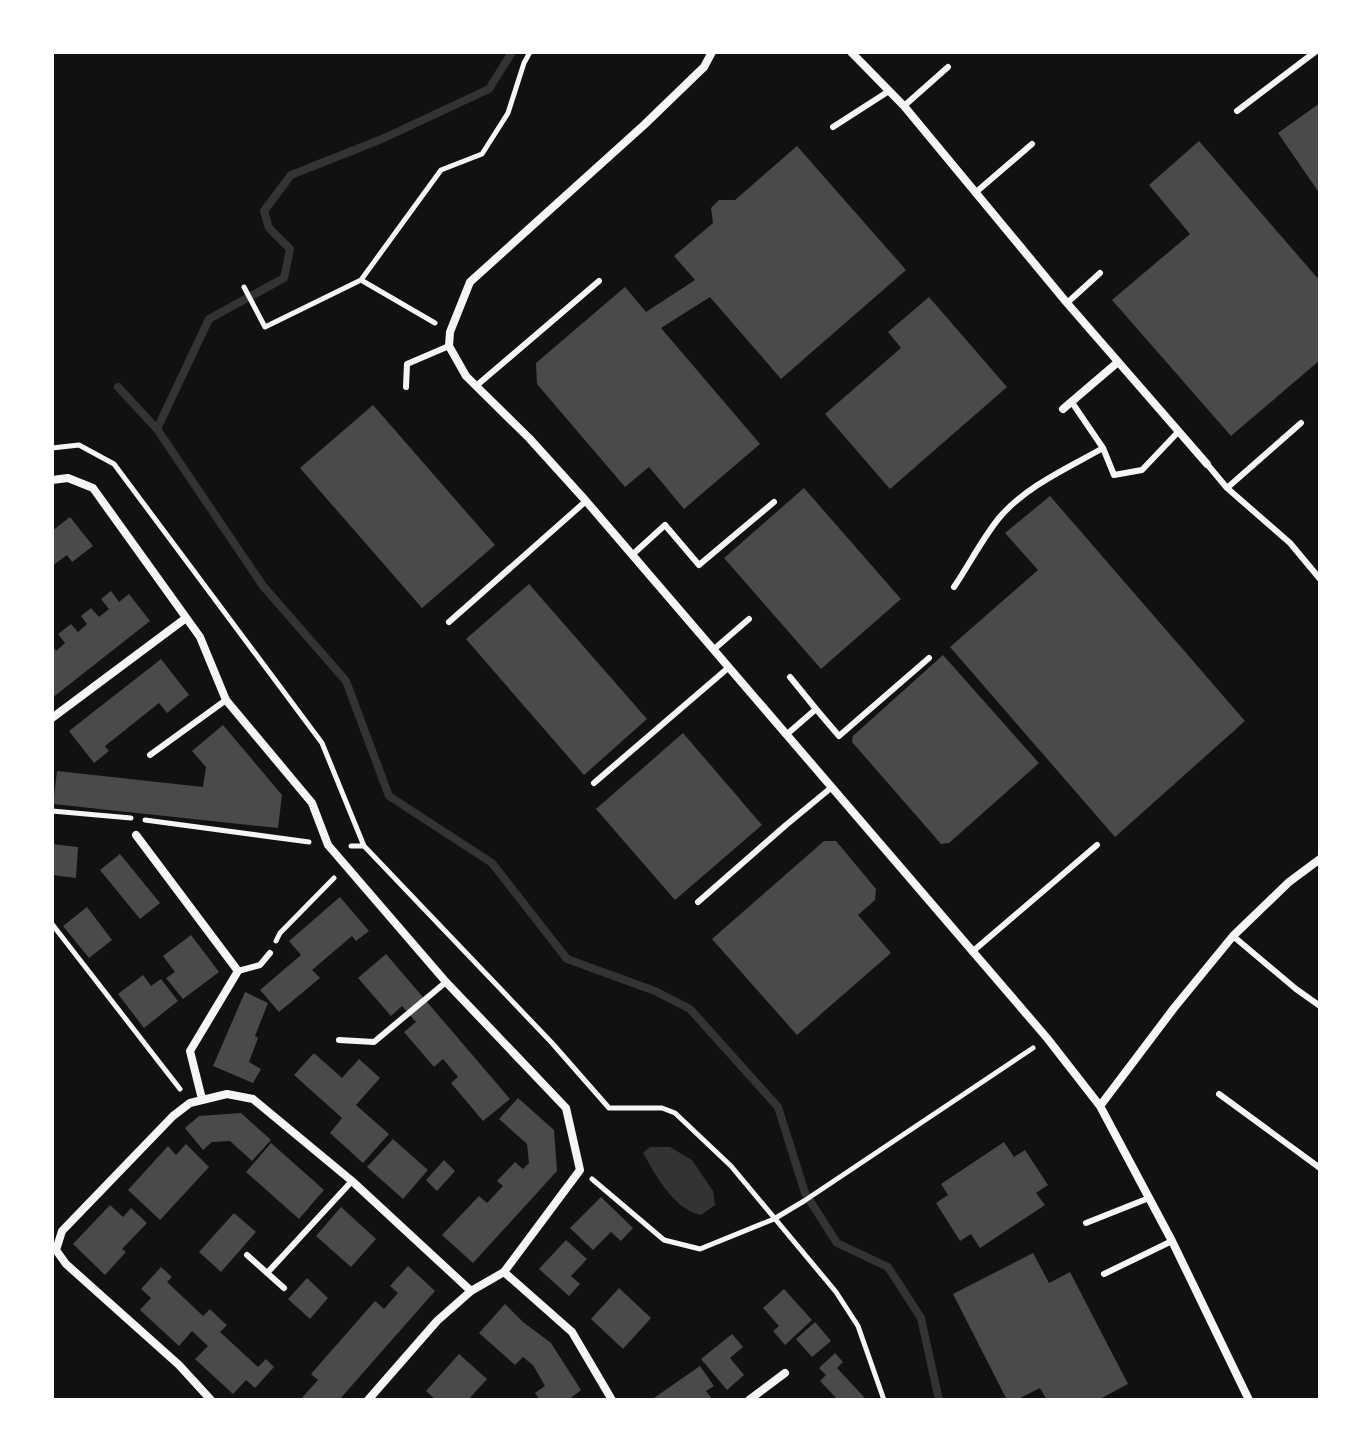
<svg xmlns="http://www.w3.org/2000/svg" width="1372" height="1452" font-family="'Golos Text',sans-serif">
  <rect width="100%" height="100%" fill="#111"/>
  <path fill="#333" d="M650,1147H670L692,1160L713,1191L715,1205L701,1215C673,1209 656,1175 643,1153Z"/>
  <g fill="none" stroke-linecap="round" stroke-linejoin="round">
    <path stroke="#333" stroke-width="8" d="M512,52L489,89L382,139L291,175L264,211L269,228L290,249L284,278L209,319L157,429L263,586L346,681L389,796L492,863L567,959L655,991L690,1009L778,1107L805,1193L837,1243L888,1267L921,1318L939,1400
      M118,387L157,429"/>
  </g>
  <path fill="#4a4a4a" d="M1320,103V194L1278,133Z
    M1199,141L1320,281V360L1231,436L1112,300L1190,234L1149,185Z
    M797,146L906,270L781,379L710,297L661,328L760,444L684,509L649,467L625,487L537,384L536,363L625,287L646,312L695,280L674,256L713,223L711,208L719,200H735Z
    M929,297L1007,387L890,489L825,414L901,348L888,332Z
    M373,405L495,545L422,608L300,468Z
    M804,488L901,599L821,669L724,558Z
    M1050,496L1245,721L1115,837L950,647L1038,570L1005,533Z
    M70,517L93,546L72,562L67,555L52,566V531Z
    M529,584L647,719L584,775L466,639Z
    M111,591L119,602L129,594L150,621L52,698V645L56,651L65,643L58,634L71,624L78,632L87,624L81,616L91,608L99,617L109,609L101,599Z
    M943,655L1039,763L949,843L941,844L852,742L853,736Z
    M161,659L189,695L167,713L159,703L105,746L109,751L94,763L69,731Z
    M223,725L282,795L278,828L53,804L57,771L203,787L206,767L192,751Z
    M683,733L762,825L675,900L596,809Z
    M824,841H836L876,889L875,900L858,915L891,953L797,1035L712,939Z
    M52,844L78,847L76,878L52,875Z
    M120,854L160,903L140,919L100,870Z
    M340,897L369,931L356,941L352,936L312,970L320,978L279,1012L260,990L301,955L289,941Z
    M87,907L112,940L89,958L63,926Z
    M191,935L219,972L183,999L166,978L175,972L163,956Z
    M386,954L510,1099L483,1121L451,1083L458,1077L443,1059L434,1067L404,1032L416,1022L402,1006L391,1016L358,978Z
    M143,975L151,986L161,979L178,1001L144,1028L118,994Z
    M245,992L268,1003L255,1036L258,1038L249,1062L261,1069L253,1083L213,1066Z
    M314,1053L342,1078L359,1059L380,1078L356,1105L389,1134L363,1163L330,1133L342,1118L294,1075Z
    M518,1098L554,1130L557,1171L473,1263L442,1235L479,1196L487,1203L503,1186L497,1181L515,1162L523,1169L529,1163L527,1144L499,1119Z
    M241,1113L271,1140L252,1161L230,1141L212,1142L203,1150L185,1128L199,1116Z
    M393,1139L428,1170L403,1199L367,1167Z
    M1004,1142L1014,1157L1025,1150L1048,1185L1036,1193L1045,1205L980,1248L971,1234L960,1241L936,1203L948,1195L941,1184Z
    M271,1143L324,1190L299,1219L246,1172Z
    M186,1144L209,1167L160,1220L128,1190L168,1146L176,1155Z
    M444,1160L455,1171L437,1191L426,1180Z
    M601,1197L633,1228L621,1241L611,1232L593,1250L570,1228Z
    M110,1205L123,1217L131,1208L147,1223L122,1249L126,1252L105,1275L73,1244Z
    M341,1207L376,1239L351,1267L316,1236Z
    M234,1213L256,1232L221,1272L199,1252Z
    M566,1240L587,1259L571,1276L580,1284L569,1296L539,1269Z
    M1033,1253L1049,1283L1070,1272L1128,1384L1098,1400H1047L1040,1388L1016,1400H1007L953,1294Z
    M408,1266L435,1291L339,1400H300L318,1380L311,1374L375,1301L384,1309L398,1293L390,1286Z
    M161,1267L172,1277L167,1282L203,1316L210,1309L219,1318L227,1325L220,1332L258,1367L266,1359L274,1367L255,1388L246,1380L233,1394L195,1359L208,1346L192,1331L179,1346L140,1310L151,1298L141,1289Z
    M307,1278L328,1298L310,1319L288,1299Z
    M619,1288L651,1318L623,1349L591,1319Z
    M784,1289L812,1320L785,1345L773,1331L779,1326L763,1308Z
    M505,1304L523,1322L551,1343L581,1390L568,1400H540L535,1393L545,1386L533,1365L523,1357L515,1365L479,1333Z
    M815,1322L831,1341L812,1357L796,1339Z
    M732,1334L743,1347L730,1358L744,1375L727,1390L701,1359Z
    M835,1353L843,1362L837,1368L864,1397L861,1400H834L836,1398L820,1381L826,1375L819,1368Z
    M459,1354L487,1379L468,1400H436L426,1391Z
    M700,1366L714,1386L706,1391L713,1400H651Z"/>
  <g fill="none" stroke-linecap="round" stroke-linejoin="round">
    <path stroke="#f5f5f5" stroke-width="5" d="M361,280L441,170L482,154L508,113L524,63L530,52
      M244,287L265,327L361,280L435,323
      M52,448L79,445L114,464L322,743L364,846
      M52,811L131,818
      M145,820L309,842
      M351,846H364L552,1043L609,1108H662L675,1113L731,1166L836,1292L858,1326L884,1400
      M52,924L180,1089
      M276,941L280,933L334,878
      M592,1179L664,1240L700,1249L774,1219L804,1201L1033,1048"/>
    <path stroke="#f5f5f5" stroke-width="6" d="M904,106L948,67
      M1237,111L1315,52
      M833,127L889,91
      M975,193L1032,144
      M1067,303L1100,273
      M476,386L599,281
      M406,387L407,364L449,346
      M1071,401L1103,448L1114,475L1142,470L1179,431
      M1207,464L1227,488L1301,423
      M1227,488L1290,543L1320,579
      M632,555L665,525L699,565L774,502
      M954,587C969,565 982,539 999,518C1026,486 1068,468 1103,448
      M449,622L586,501
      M713,650L749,619
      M790,677L816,709
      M786,735L816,709L839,736L929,658
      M150,755L226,700
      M594,783L728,668
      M698,902L786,825L832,787
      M1233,936L1296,989L1320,1006
      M972,952L1097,845
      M238,971L260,965L270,953
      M339,1040L374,1042L446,982
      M1219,1094L1320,1168
      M1086,1223L1149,1198
      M247,1255L284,1288
      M268,1272L352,1181
      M1104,1274L1172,1241"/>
    <path stroke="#f5f5f5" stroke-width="8" d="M712,52L704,67L644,125L470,282L450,332L449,346L466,376L529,438L586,501L1047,1038L1100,1106L1172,1241L1249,1400
      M851,52L904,106L1067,303L1207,464
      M1063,409L1118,362
      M52,480L68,478L93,488L200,637L226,700L312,803L328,845L446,982L566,1108L580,1170L504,1272L572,1332L612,1400
      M52,718L186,618
      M136,835L238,971L190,1051L202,1099
      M1100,1106L1174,1008L1233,936L1289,882L1320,859
      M211,1400L179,1365L66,1264L56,1250L62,1231L173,1116L190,1103L227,1094L253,1099L352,1181L471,1291
      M368,1400L437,1321L471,1291L504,1272
      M749,1400L785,1373"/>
  </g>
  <rect width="1372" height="1452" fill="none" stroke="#ffffff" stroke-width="108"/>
</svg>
